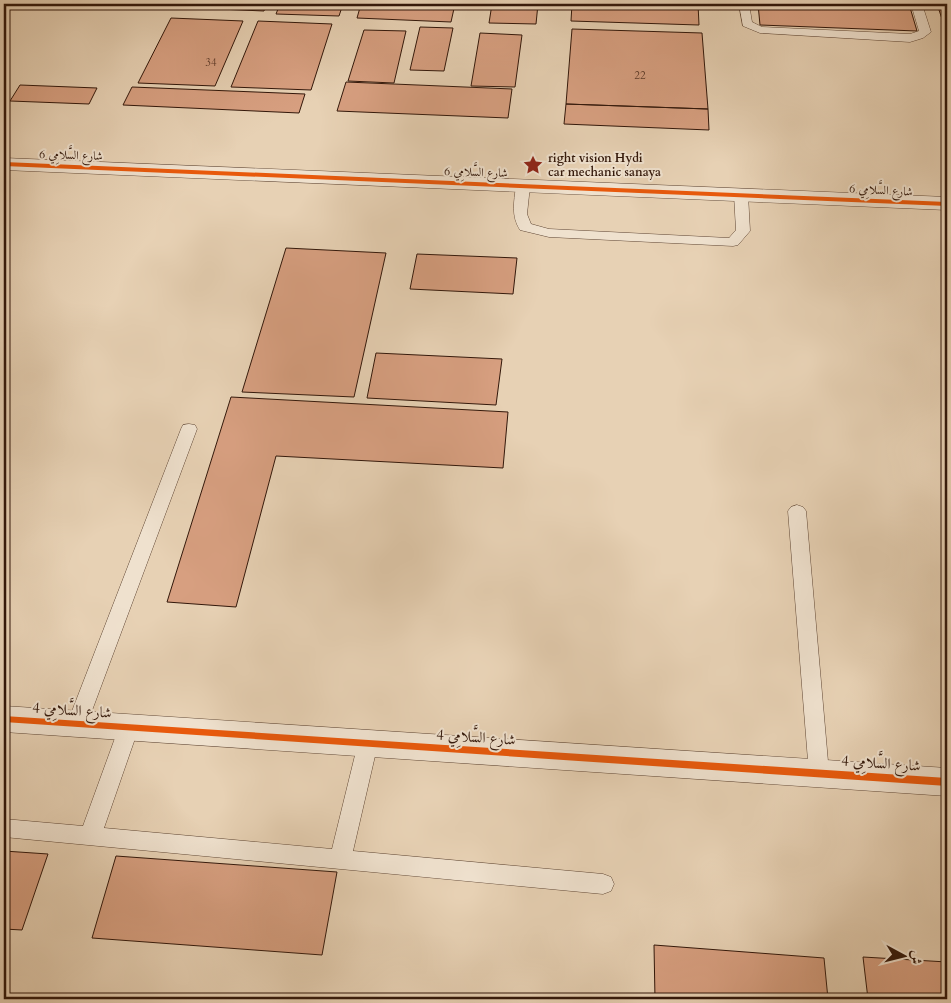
<svg xmlns="http://www.w3.org/2000/svg" width="951" height="1003" font-family="Cardo,Amiri,serif">
  <rect width="100%" height="100%" fill="#e7d1b4"/>
  <filter id="stains"><feTurbulence type="fractalNoise" baseFrequency=".004" numOctaves="4"/><feColorMatrix values="0 0 0 0 .2 0 0 0 0 .09 0 0 0 0 .02 0 0 0 .5 -.17"/></filter>
  <radialGradient id="worn" r=".72"><stop offset=".6" stop-color="#630" stop-opacity="0"/><stop offset="1" stop-color="#630" stop-opacity=".3"/></radialGradient>
  <path fill="#d79f80" stroke="#32170a" d="M175,4H266L264,11L173,7Z
    M280,4H343L339,16L276,14Z
    M361,4H455L451,22L357,18Z
    M492,4H538L536,24L489,23Z
    M572,4H698L699,25L571,21Z
    M758,4H909L917,31L760,25Z
    M937,4H947V34Z
    M171,18L243,21L215,86L138,83Z
    M258,21L332,24L311,90L231,87Z
    M420,27L453,28L444,71L410,70Z
    M572,29L702,33L708,109L566,104Z
    M364,30L406,31L394,83L348,81Z
    M480,33L522,35L515,87L471,86Z
    M346,82L512,89L508,118L337,111Z
    M20,85L97,88L89,104L10,101Z
    M132,87L305,94L299,113L123,105Z
    M566,104L708,109L709,130L564,124Z
    M286,248L386,253L354,397L242,392Z
    M417,254L517,258L513,294L410,289Z
    M376,353L502,359L496,405L367,398Z
    M231,397L508,412L503,468L276,456L236,607L167,602Z
    M4,851L48,854L22,930L4,929Z
    M116,856L337,872L322,955L92,938Z
    M654,945L824,958L828,999H655Z
    M863,957L947,962V999H868Z"/>
  <g fill="none" stroke-linecap="round" stroke-linejoin="round">
    <defs>
      <path id="lane" d="M739,4H749L752,22L762,27L910,34L919,31L911,4H922L931,32L923,38L910,42L760,33L743,26Z
        M523,182L530,186L527,214L531,224L549,229L729,238L736,230L734,195L741,191L748,195L750,231L738,245L733,246L549,237L520,230C511,216 514,202 516,186Z
        M189,424L195,425L197,429L87,724L84,730L77,732L70,730L67,724L181,429L183,425Z
        M797,505L803,507L806,511L829,773L826,779L819,782L812,779L809,773L788,511L791,507Z
        M129,719L136,721L139,727L104,828L332,849L358,743L361,737L368,735L375,737L378,743L353,851L603,874L611,877L614,884L611,891L603,894L4,837V819L83,826L119,727L122,721Z"/>
      <path id="street" d="M4,158L947,197V210L4,170Z
        M4,706L947,768V796L4,732Z"/>
    </defs>
    <use href="#lane" stroke="#5f4634" stroke-width="1"/>
    <use href="#street" stroke="#5f4634" stroke-width="1"/>
    <use href="#lane" fill="#efe1ce" fill-rule="evenodd"/>
    <use href="#street" fill="#efe1ce" fill-rule="evenodd"/>
    <defs>
      <path id="cycleway" d="M4,162L947,202V206L4,166Z
        M4,716L947,778V786L4,722Z"/>
    </defs>
    <use href="#cycleway" stroke="#efe1ce" stroke-width="3"/>
    <use href="#cycleway" fill="#e8590c" fill-rule="evenodd"/>
  </g>
  <defs>
    <symbol id="sight-bare" viewBox="-9 -9 18 18"><path d="M0-6L1.8-2.2L6-1.7L2.9 1.2L3.7 5.4L0 3.3L-3.7 5.4L-2.9 1.2L-6-1.7L-1.8-2.2Z" fill="#8f2418" stroke="#efe1ce" stroke-width="2.5" paint-order="stroke"/></symbol>
  </defs>
  <g fill-rule="evenodd">
    <use href="#sight-bare" x="519" y="151" width="28" height="28"/>
  </g>
  <g text-anchor="middle" dominant-baseline="central" stroke-width="4" stroke-linejoin="round" paint-order="stroke">
    <g font-size="11" fill="#5b3928">
      <text x="211" y="62">34</text>
      <text x="640" y="75">22</text>
    </g>
    <g font-size="12" fill="#32170a" stroke="#efe1ce">
      <text transform="translate(71 155) rotate(2)">شارع السَّلامِي 6</text>
      <text transform="translate(476 172) rotate(2)">شارع السَّلامِي 6</text>
      <text transform="translate(881 190) rotate(3)">شارع السَّلامِي 6</text>
    </g>
    <g font-size="12" font-weight="bold" fill="#32170a" stroke="#efe1ce" text-anchor="start">
      <text x="548" y="158">right vision Hydi<tspan x="548" dy="14">car mechanic sanaya</tspan></text>
    </g>
    <g font-size="15" fill="#32170a" stroke="#efe1ce">
      <text transform="translate(72 710) rotate(4)">شارع السَّلامِي 4</text>
      <text transform="translate(476 737) rotate(4)">شارع السَّلامِي 4</text>
      <text transform="translate(881 763) rotate(4)">شارع السَّلامِي 4</text>
    </g>
  </g>
  <rect width="951" height="1003" fill="none" stroke="#e7d1b4" stroke-width="20"/>
  <rect x="5" y="5" width="941" height="993" fill="none" stroke="#32170a" stroke-width="2.5"/>
  <rect x="10" y="10" width="931" height="983" fill="none" stroke="#32170a"/>
  <g transform="translate(904 956) rotate(97)" stroke="#efe1ce" stroke-width="4" paint-order="stroke">
  <path d="M0-4L9 19L0 12L-9 19Z" fill="#32170a"/>
  <text y="-8" font-size="14" font-weight="bold" text-anchor="middle" fill="#32170a">ش</text>
  </g>
  <rect width="100%" height="100%" filter="url(#stains)"/>
  <rect width="100%" height="100%" fill="url(#worn)"/>
</svg>
